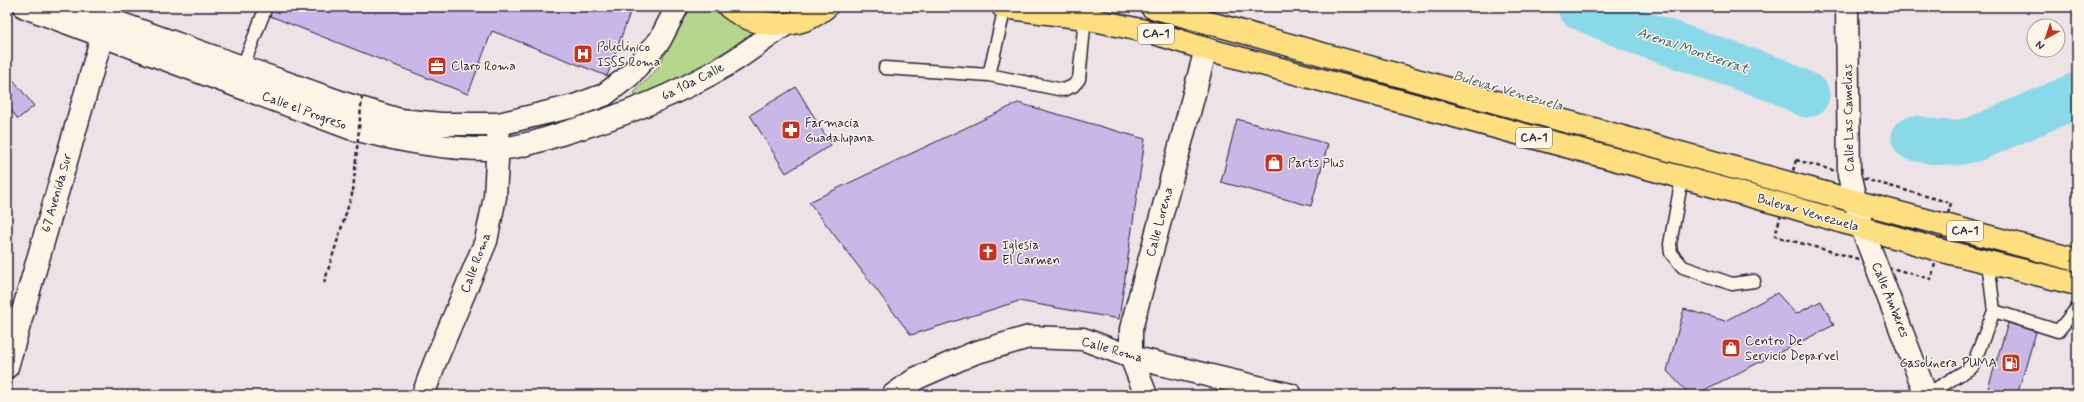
<svg xmlns="http://www.w3.org/2000/svg" width="2084" height="402" font-family="Mynerve,sans-serif">
  <rect width="100%" height="100%" fill="#ede2e6"/>
  <filter id="ink" filterUnits="userSpaceOnUse"><feTurbulence type="fractalNoise" baseFrequency=".025" numOctaves="2"/><feDisplacementMap in="SourceGraphic" scale="8" xChannelSelector="R" yChannelSelector="G"/><feConvolveMatrix kernelMatrix="1 2 1 2 8 2 1 2 1" color-interpolation-filters="sRGB"/></filter>
  <g filter="url(#ink)">
    <path fill="#b6d58d" stroke="#6c7c64" d="M691,7H714L737,26L753,32L726,51L641,101L634,93L657,69Z"/>
    <g fill="none" stroke-linecap="round" stroke-linejoin="round">
      <path stroke="#8ad9e8" stroke-width="45" d="M1580,7L1638,32L1779,81L1807,95
        M1914,138L1936,142L1956,143L1975,139L2077,95"/>
    </g>
    <path fill="#c9b7e8" stroke="#22223b" d="M273,7H632L607,76L492,31L468,94L270,16Z
      M7,72L34,106L18,119L7,105Z
      M796,87L831,145L786,173L750,115Z
      M1018,103L1145,139L1119,319L1019,301L911,335L809,202Z
      M1237,119L1328,144L1311,206L1221,182Z
      M1777,293L1796,314L1821,301L1834,325L1694,395H1690L1667,371L1684,309L1725,321Z
      M2008,323L2036,332L2017,395H1986Z"/>
    <g fill="none" stroke-linecap="round" stroke-linejoin="round">
      <defs>
        <path id="lane" d="M243,66L266,7
          M885,68L989,75L1063,90L1073,86L1079,79L1085,18
          M989,75L1005,7
          M1682,178L1670,244L1671,253L1683,267L1732,284L1754,281
          M1988,262L1994,311L2058,331L2077,308
          M1926,395L1972,367L1994,311"/>
        <path id="street" d="M7,367L107,19
          M423,395L435,362L486,241L495,197L499,124
          M893,395L917,378L974,353L1029,337L1083,339L1131,357L1291,395
          M1146,395L1131,357V329L1206,49"/>
        <path id="secondary" d="M25,7L350,128C398,140 446,150 496,149C519,148 542,140 564,133C620,117 675,95 725,66C746,54 765,38 785,25
          M74,7L346,104L400,120L441,124H499L574,106L604,95L629,76L660,40L677,7
          M1847,7L1849,175L1862,228L1926,395"/>
        <path id="highway" d="M729,7C757,29 799,31 826,7
          M1003,7L1085,18L1154,33L1206,49L1784,205L1939,250L2077,284
          M1152,7L1854,201L2077,260"/>
      </defs>
      <use href="#lane" stroke="#22223b" stroke-width="15"/>
      <use href="#street" stroke="#22223b" stroke-width="25"/>
      <use href="#secondary" stroke="#22223b" stroke-width="25"/>
      <use href="#highway" stroke="#22223b" stroke-width="25"/>
      <path stroke="#22223b" stroke-width="2.5" stroke-dasharray="4 3" stroke-linecap="butt" d="M1796,160L1951,203L1931,279L1775,236Z
        M324,283L353,191"/>
      <use href="#lane" stroke="#fcf5e5" stroke-width="12"/>
      <use href="#street" stroke="#fcf5e5" stroke-width="22"/>
      <use href="#secondary" stroke="#fcf5e5" stroke-width="22"/>
      <use href="#highway" stroke="#fedf80" stroke-width="22"/>
      <path stroke="#22223b" stroke-width="2.5" stroke-dasharray="4 3" stroke-linecap="butt" d="M353,191L362,97"/>
    </g>
  </g>
  <defs>
    <symbol id="hospital-square" viewBox="-11 -11 22 22"><rect x="-9" y="-9" width="18" height="18" rx="4" fill="#c8321e" stroke="#fcf5e5"/><path d="M-5-5h3v3.5h4V-5h3V5h-3V1.5h-4V5h-3Z" fill="#fff"/></symbol>
    <symbol id="office-square" viewBox="-11 -11 22 22"><rect x="-9" y="-9" width="18" height="18" rx="4" fill="#c8321e" stroke="#fcf5e5"/><path d="M-6-3h4V-5.5h4V-3h4V5H-6ZM-1-4.5V-3h2v-1.5ZM-6 0V1H6V0Z" fill="#fff"/></symbol>
    <symbol id="pharmacy-square" viewBox="-11 -11 22 22"><rect x="-9" y="-9" width="18" height="18" rx="4" fill="#c8321e" stroke="#fcf5e5"/><path d="M-2-6h4v4h4v4h-4v4h-4v-4h-4v-4h4Z" fill="#fff"/></symbol>
    <symbol id="shop-square" viewBox="-11 -11 22 22"><rect x="-9" y="-9" width="18" height="18" rx="4" fill="#c8321e" stroke="#fcf5e5"/><path d="M-5-2.5h2.3a2.7 3.5 0 0 1 5.4 0H5L5.5 6h-11ZM-1.5-2.5h3a1.5 2.3 0 0 0-3 0Z" fill="#fff"/></symbol>
    <symbol id="church-square" viewBox="-11 -11 22 22"><rect x="-9" y="-9" width="18" height="18" rx="4" fill="#c8321e" stroke="#fcf5e5"/><path d="M-1.2-6h2.4v3.5h3.3v2.4h-3.3V6h-2.4V-.1h-3.3v-2.4h3.3Z" fill="#fff"/></symbol>
    <symbol id="fuel-square" viewBox="-11 -11 22 22"><rect x="-9" y="-9" width="18" height="18" rx="4" fill="#c8321e" stroke="#fcf5e5"/><path d="M-5.5-6h7V0h2V4h1.3V-2.5L3-4.5l.8-.8L6-3V5H2.5V1h-1V6h-7ZM-4.2-4.7v3.2H.2V-4.7Z" fill="#fff"/></symbol>
  </defs>
  <g fill-rule="evenodd">
    <use href="#hospital-square" x="572" y="43" width="22" height="22"/>
    <use href="#office-square" x="426" y="55" width="22" height="22"/>
    <use href="#pharmacy-square" x="780" y="119" width="22" height="22"/>
    <use href="#shop-square" x="1263" y="152" width="22" height="22"/>
    <use href="#church-square" x="977" y="241" width="22" height="22"/>
    <use href="#shop-square" x="1720" y="337" width="22" height="22"/>
    <use href="#fuel-square" x="2000" y="352" width="22" height="22"/>
  </g>
  <g text-anchor="middle" dominant-baseline="central" stroke-width="3" stroke-linejoin="round" paint-order="stroke">
    <g fill="#fcf5e5" stroke="#63616e" stroke-width="1">
      <rect x="1138" y="24" width="36" height="20" rx="3"/>
      <rect x="1516" y="128" width="36" height="20" rx="3"/>
      <rect x="1947" y="221" width="36" height="20" rx="3"/>
    </g>
    <g font-size="12" font-weight="bold" fill="#22223b">
      <text x="1156" y="34">CA-1</text>
      <text x="1534" y="138">CA-1</text>
      <text x="1965" y="231">CA-1</text>
    </g>
    <g font-size="13" fill="#22223b" stroke="#fcf5e5" text-anchor="start">
      <text x="597" y="47">Policlinico<tspan x="597" dy="15">ISSS Roma</tspan></text>
      <text x="451" y="66">Claro Roma</text>
      <text x="805" y="123">Farmacia<tspan x="805" dy="15">Guadalupana</tspan></text>
      <text x="1288" y="163">Parts Plus</text>
      <text x="1002" y="245">Iglesia<tspan x="1002" dy="15">El Carmen</tspan></text>
      <text x="1745" y="341">Centro De<tspan x="1745" dy="15">Servicio Deparvel</tspan></text>
      <text x="1997" y="363" text-anchor="end">Gasolinera PUMA</text>
    </g>
    <g font-size="13" fill="#22223b" stroke="#fcf5e5">
      <text transform="translate(693 82) rotate(-27)">6a 10a Calle</text>
      <text transform="translate(304 111) rotate(20)">Calle el Progreso</text>
      <text transform="translate(1849 118) rotate(-91)">Calle Las Camelias</text>
      <text transform="translate(57 193) rotate(-74)">67 Avenida Sur</text>
      <text transform="translate(1808 213) rotate(16)">Bulevar Venezuela</text>
      <text transform="translate(1160 222) rotate(-75)">Calle Lorena</text>
      <text transform="translate(476 263) rotate(-69)">Calle Roma</text>
      <text transform="translate(1890 300) rotate(68)">Calle Amberes</text>
      <text transform="translate(1112 350) rotate(16)">Calle Roma</text>
    </g>
    <g font-size="14" font-style="italic" fill="#41596f" stroke="#fcf5e5">
      <text transform="translate(1693 51) rotate(19)">Arenal Montserrat</text>
      <text transform="translate(1508 91) rotate(16)">Bulevar Venezuela</text>
    </g>
  </g>
  <rect width="2084" height="402" fill="none" stroke="#fcf5e5" stroke-width="24"/>
  <rect x="12" y="12" width="2060" height="378" fill="none" stroke="#22223b" stroke-width="1.5" filter="url(#ink)"/>
  <g transform="translate(2046 38) rotate(220)"><circle r="19" fill="#fcf5e5" stroke="#a5a1a1"/>
  <path d="M0-3L7 15L0 10L-7 15Z" fill="#c8321e"/>
  <text y="-6" font-size="11" font-weight="bold" text-anchor="middle" fill="#22223b">N</text>
  </g>
</svg>
